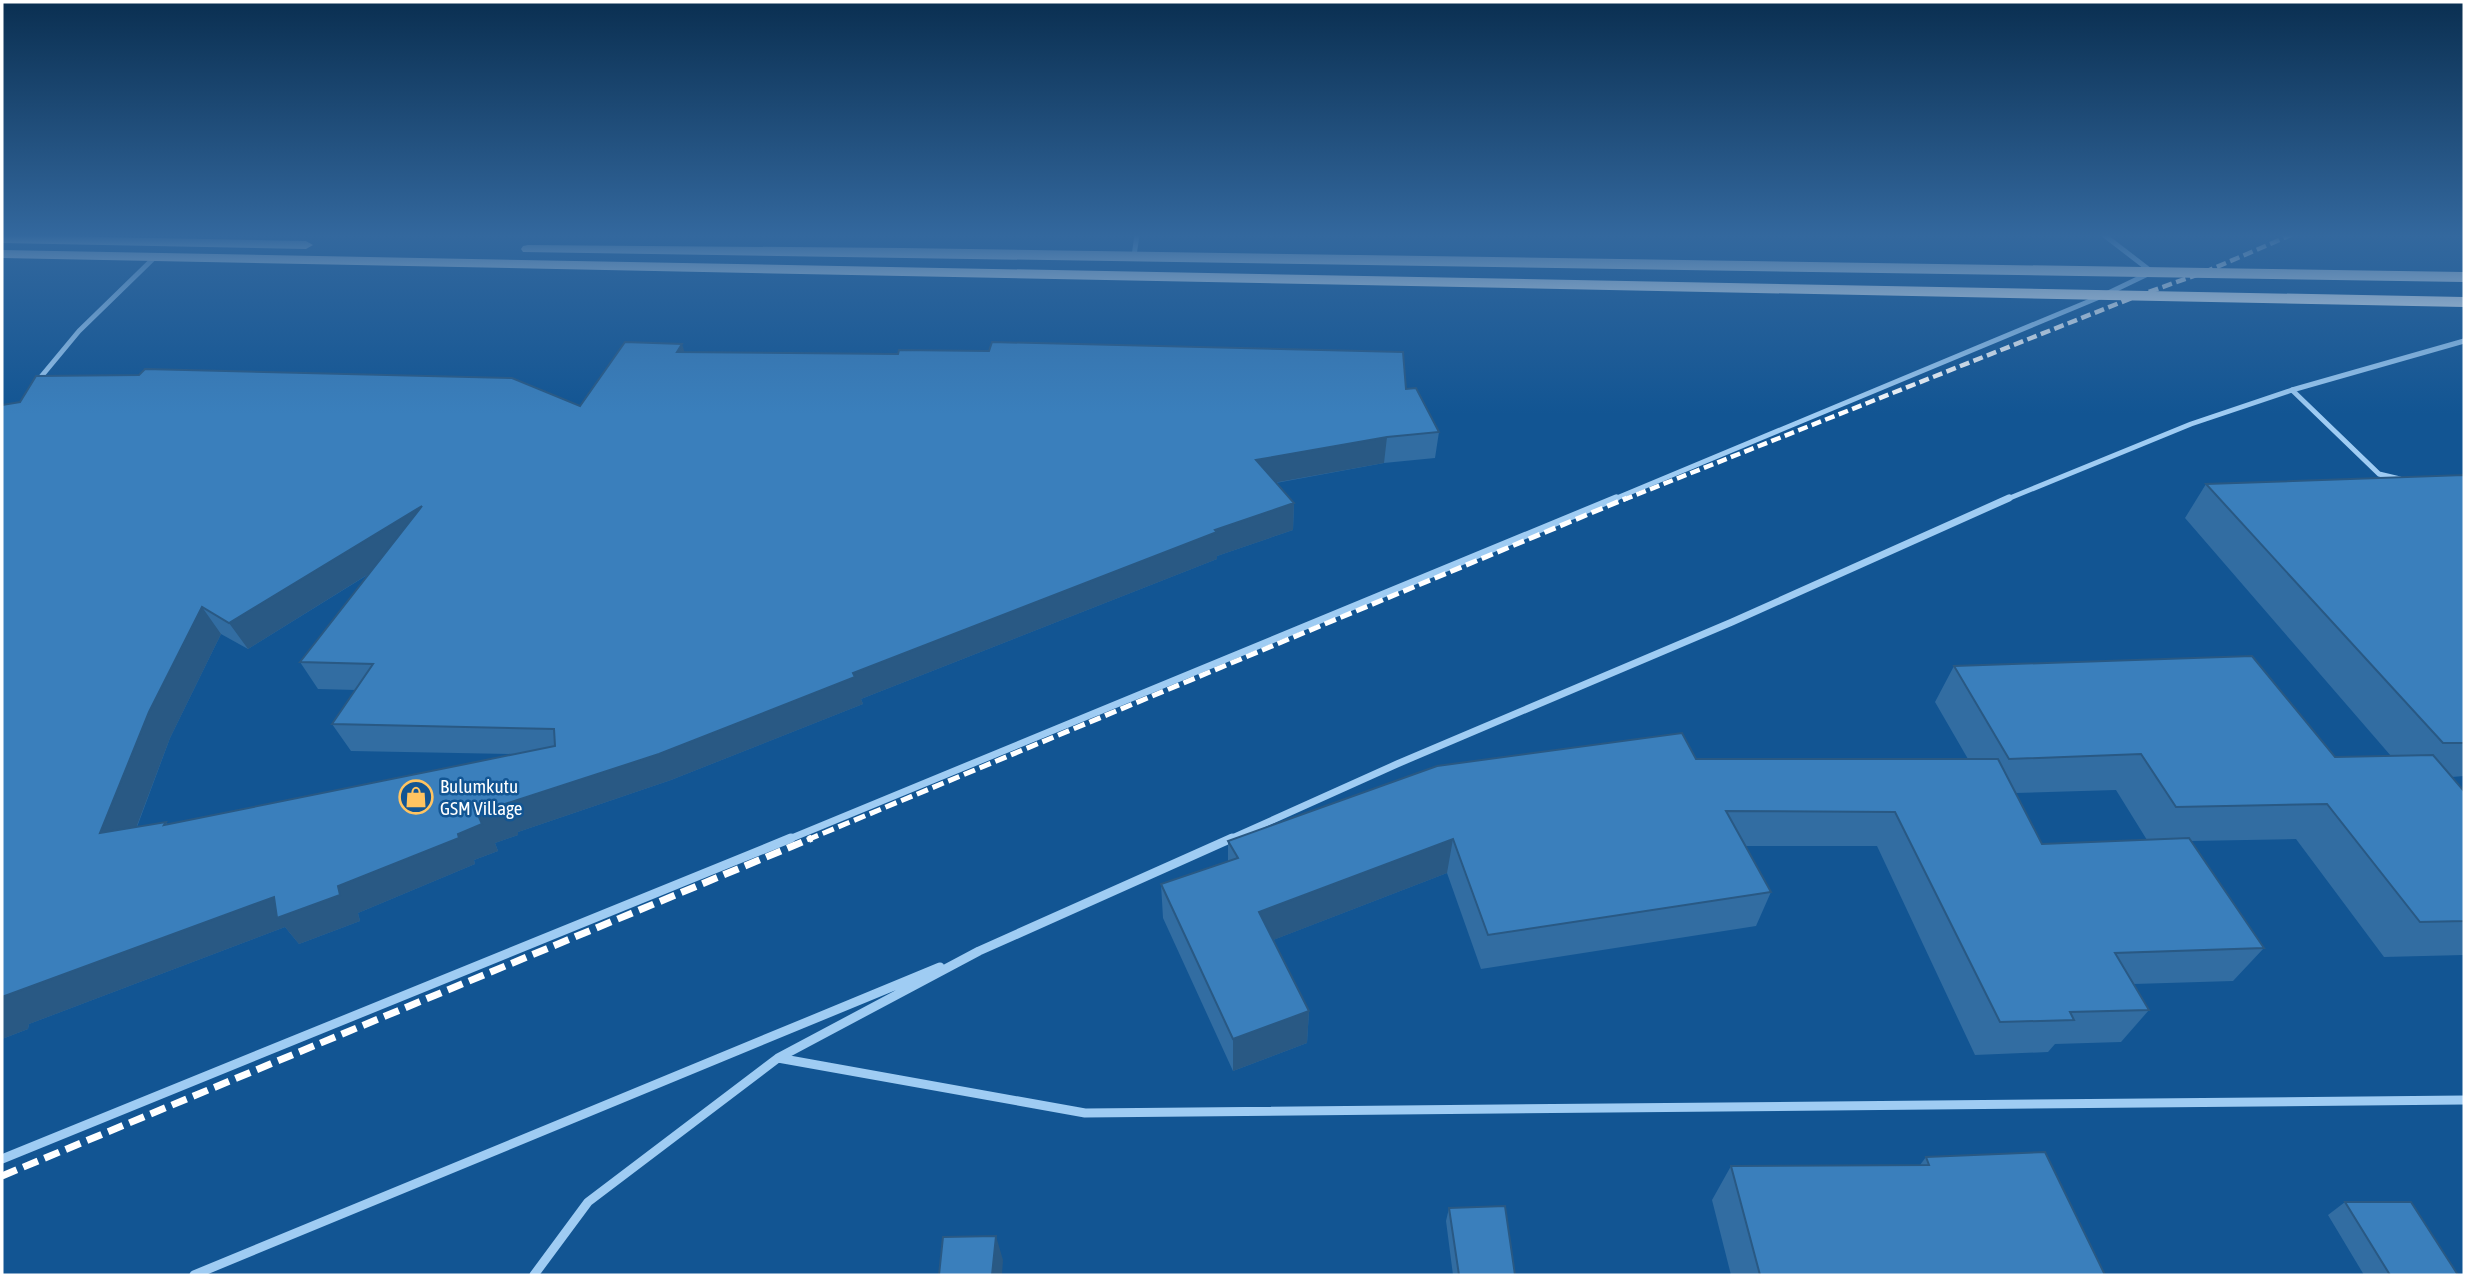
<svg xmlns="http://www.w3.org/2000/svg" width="2466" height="1277" font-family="'Asap Condensed',sans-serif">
  <rect width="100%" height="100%" fill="#125593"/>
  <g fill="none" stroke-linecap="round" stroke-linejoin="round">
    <path stroke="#9fccf3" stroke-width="5" d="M1134,256L1137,235
      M35,384L79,331L155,257
      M2292,390L2379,474L2400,479
      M1612,500L2102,296L2152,272L2104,235
      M2005,500L2191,424L2292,390L2464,341"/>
    <path stroke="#9fccf3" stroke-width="7" d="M787,840L1616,498
      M1228,840L1397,764L1732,622L2009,498"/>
    <path stroke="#9fccf3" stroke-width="9" d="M778,1058L1085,1113L2464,1100
      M2,1159L791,838
      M194,1275L940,967
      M534,1275L588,1202L778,1058L979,951L1232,838"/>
    <path fill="#fff" fill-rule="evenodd" d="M2,235L306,241L313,245L306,249L2,243Z
      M528,245L903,248L2464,272V282L523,252L521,249L523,246Z
      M2,250L2464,297V307L2,258Z"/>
    <path stroke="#fff" stroke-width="4.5" stroke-dasharray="10 4.5" stroke-linecap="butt" d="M1623,500L2137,296L2205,272L2291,235"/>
    <path stroke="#fff" stroke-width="5" stroke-dasharray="12 5" stroke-linecap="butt" d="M807,840L1627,498"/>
    <path stroke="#fff" stroke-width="7" stroke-dasharray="16 7" stroke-linecap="butt" d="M2,1176L812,838"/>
  </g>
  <path fill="#326da2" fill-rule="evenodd" d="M685,352L1406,389L1439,432L1435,458L1384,463L1276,483L1294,503L1293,530L1217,556V559L861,699L863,704L671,780L518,832V835L495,843L498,851L474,860L475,864L358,913L360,921L299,944L285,927L29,1024L28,1029L2,1039V405L580,406ZM369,574L300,662L318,689L356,690L332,724L351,751L515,754L168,825L166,822L137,827L170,738L221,634L248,649Z
    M2464,475V776L2452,777L2464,791V955L2384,957L2296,839L2191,841L2264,948L2233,981L2134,984L2149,1010L2121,1042L2055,1044L2048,1052L1975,1055L1877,846H1745L1771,892L1756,926L1481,969L1447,873L1273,940L1309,1011L1307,1043L1233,1071L1163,918L1161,884L1228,861V841L1696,759H1968L1935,702L1954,666L2335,757L2391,756L2185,518L2206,484ZM2116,790L2147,840L2042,844L2015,793Z
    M1926,1157L2105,1275H1731L1712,1200L1731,1166L1920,1165Z
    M2345,1202L2458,1275H2364L2328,1215Z
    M1449,1208L1515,1275H1453L1446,1221Z"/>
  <path fill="#295984" d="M682,344L690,369L677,352Z
    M1387,437L1384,463L1256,486V460Z
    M1294,503L1293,530L1217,556V559L861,699L863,704L671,780L518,832V835L495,843L498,851L474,860L475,864L358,913L360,921L299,944L285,927L29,1024L28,1029L2,1039V997L274,897L338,886L458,834L479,817L502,805L853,673L1215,530Z
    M422,506L436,532L248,649L229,623Z
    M202,607L221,634L170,738L124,860L100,833L149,712Z
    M1453,839L1447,873L1258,946L1259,912Z
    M1309,1011L1307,1043L1233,1071V1039Z
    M996,1236L1003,1260L1002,1275H992Z"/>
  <path fill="#3a7fbc" stroke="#295984" stroke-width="2" fill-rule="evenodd" d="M625,342L682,344L677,352L898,354L899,350L989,351L992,342L1403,352L1406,389L1416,388L1439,432L1387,437L1256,460L1294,503L1215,530L1217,532L853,673L855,677L659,754L502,805L503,808L479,817L482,824L458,834L459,838L338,886L340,895L277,918L274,897L2,997V405L20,402L36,376L139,375L145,369L512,378L580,406ZM422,506L300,662L373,664L332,724L554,729L555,746L164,825L166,822L100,833L149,712L202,607L229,623Z
    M2464,475V743H2443L2206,484Z
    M2252,656L2335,757L2433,755L2464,791V921L2420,922L2327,804L2176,807L2141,754L2009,759L1954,666Z
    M1682,733L1696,759H1998L2042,844L2189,838L2264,948L2115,953L2149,1010L2070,1012L2074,1020L2000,1022L1895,812L1726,811L1771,892L1488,935L1453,839L1259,912L1309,1011L1233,1039L1161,884L1238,858L1228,841L1437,766Z
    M2045,1152L2105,1275H1760L1731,1166L1929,1165L1926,1157Z
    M2345,1202H2411L2458,1275H2390Z
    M1505,1206L1515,1275H1459L1449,1208Z
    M996,1236L992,1275H939L943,1237Z"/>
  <linearGradient id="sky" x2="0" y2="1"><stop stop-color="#0a2f51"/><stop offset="0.57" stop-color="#33689e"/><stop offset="1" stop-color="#33689e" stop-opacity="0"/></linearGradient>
  <rect width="2466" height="414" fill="url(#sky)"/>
  <defs>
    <symbol id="shop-ring" viewBox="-11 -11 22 22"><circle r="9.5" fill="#125593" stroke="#ffc461" stroke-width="1.5"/><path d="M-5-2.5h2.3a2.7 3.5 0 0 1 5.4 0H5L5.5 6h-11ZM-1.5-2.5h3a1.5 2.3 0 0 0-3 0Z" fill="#ffc461"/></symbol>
  </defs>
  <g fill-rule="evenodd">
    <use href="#shop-ring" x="397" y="778" width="38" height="38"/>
  </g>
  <g text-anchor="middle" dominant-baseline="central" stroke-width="5" stroke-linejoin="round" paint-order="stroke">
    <g font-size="19" fill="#fff" stroke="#125593" text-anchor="start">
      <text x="440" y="786">Bulumkutu<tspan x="440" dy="22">GSM Village</tspan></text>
    </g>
  </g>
  <rect width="2466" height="1277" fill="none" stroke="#ffffff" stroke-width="7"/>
</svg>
